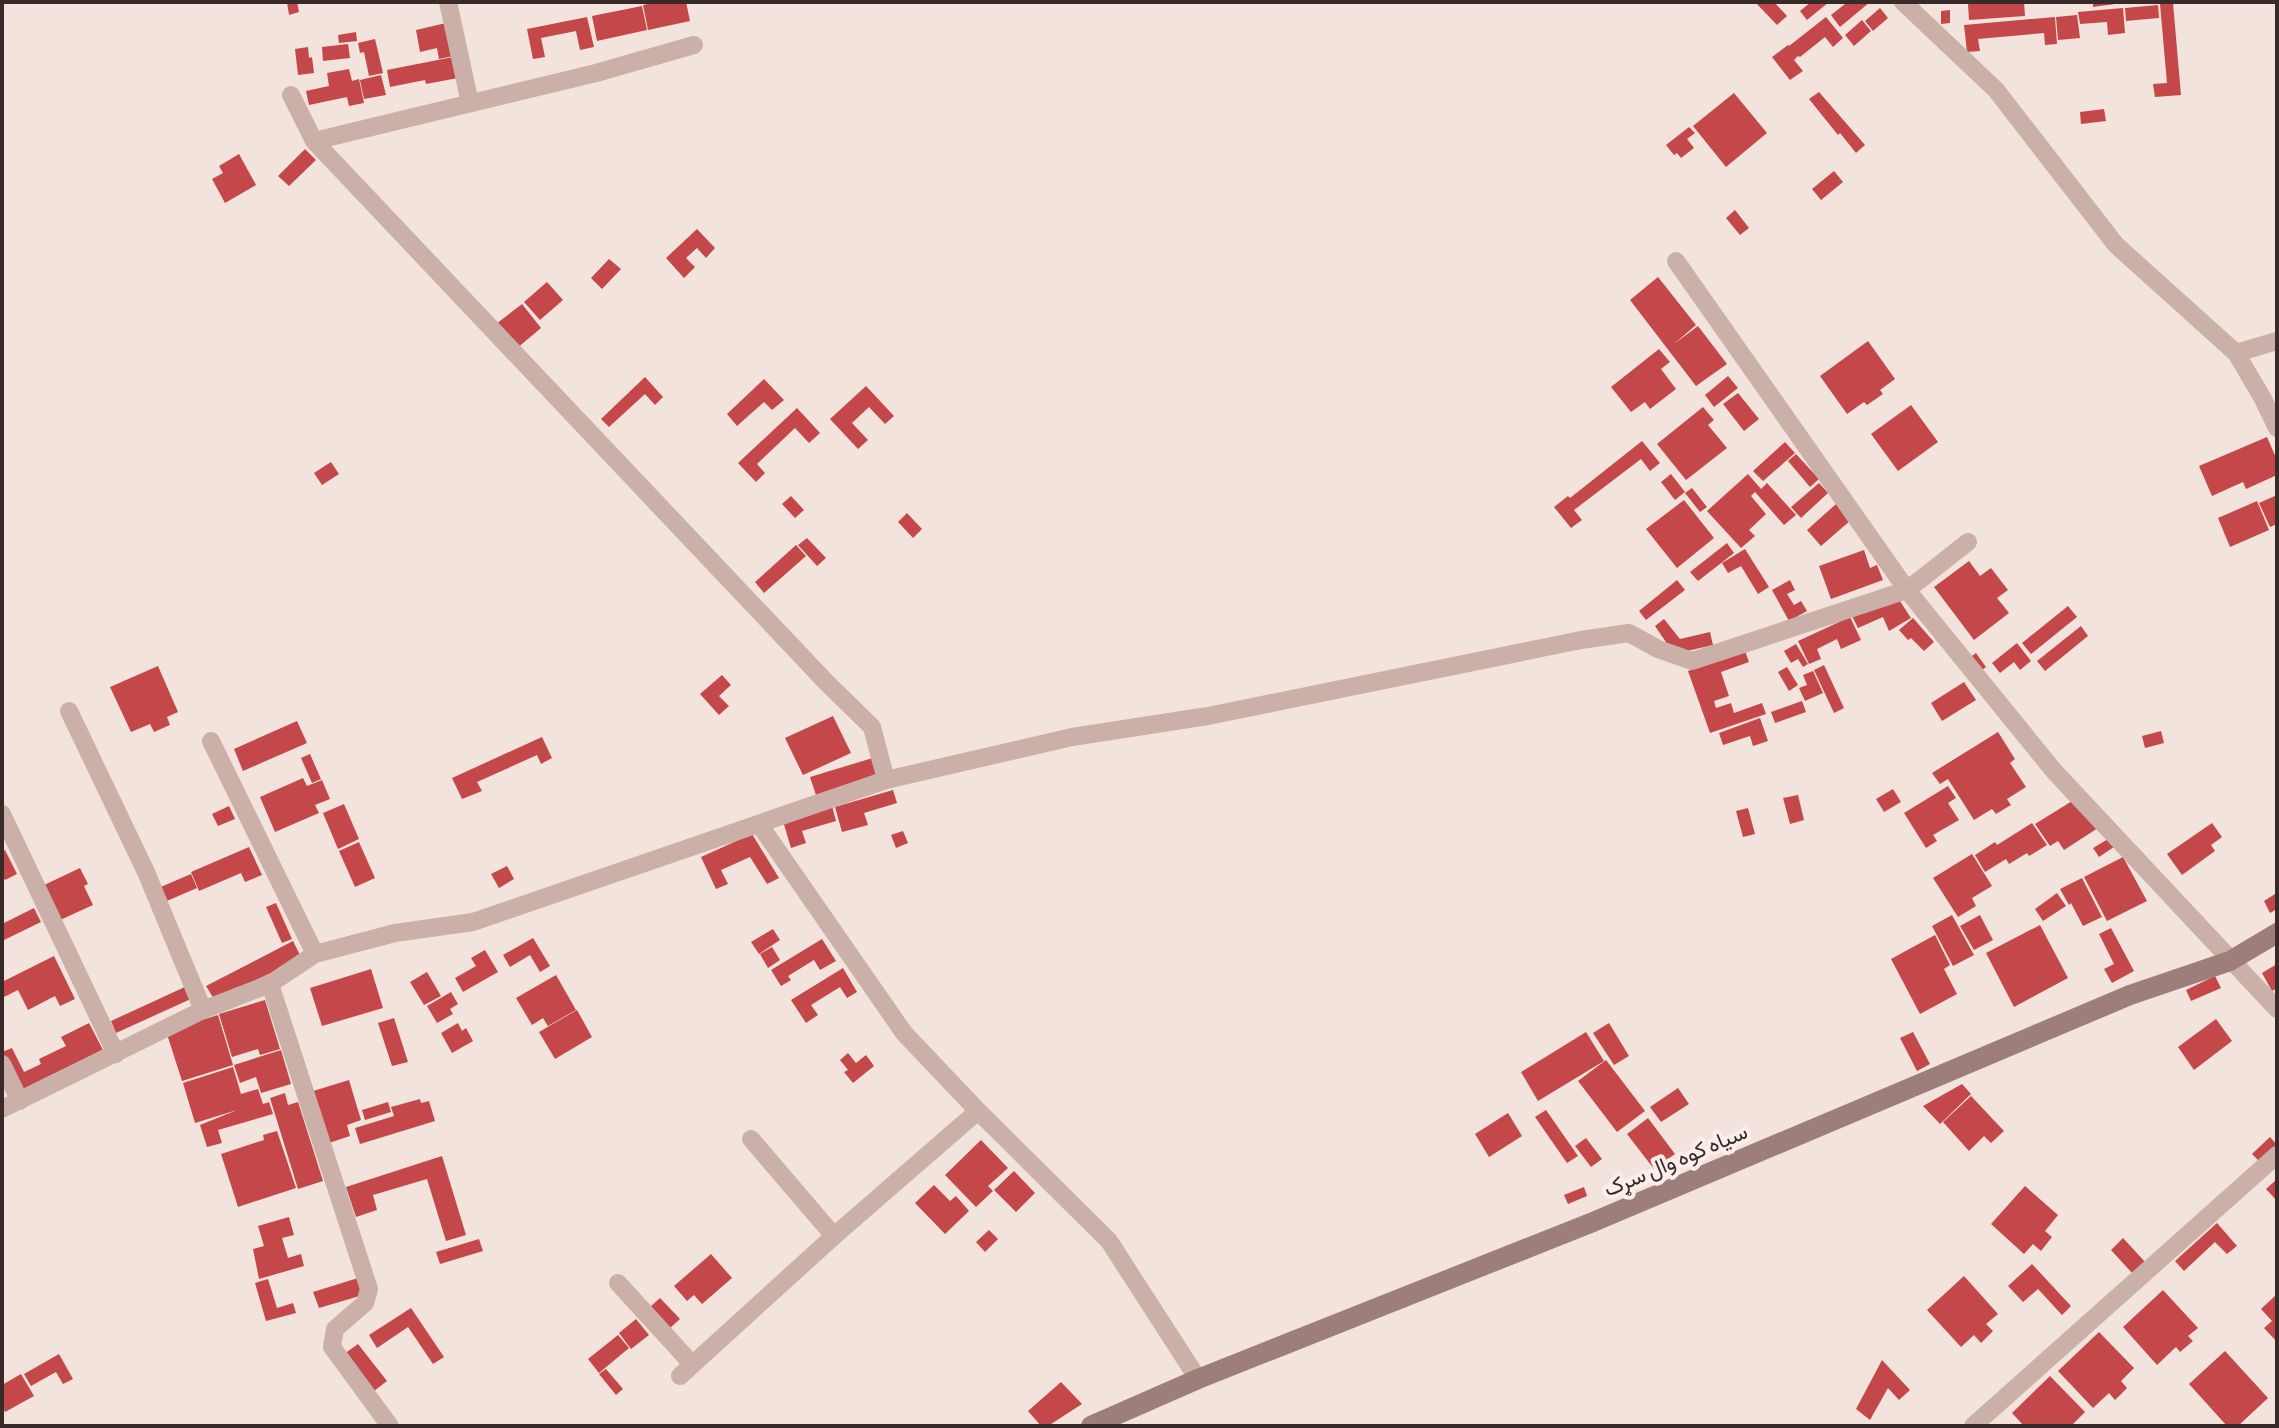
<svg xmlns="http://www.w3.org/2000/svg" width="2279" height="1428" font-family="'Sofia Sans Condensed',Vazirmatn,sans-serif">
  <rect width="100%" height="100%" fill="#f2e3dd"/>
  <path fill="#c44849" d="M287,2H297L299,12L289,15Z
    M658,2H686L690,21L648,30L643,5Z
    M1755,2H1774L1787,16L1777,25Z
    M1811,2H1829L1807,20L1800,11Z
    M1843,2H1870L1840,27L1831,15L1845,4Z
    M1996,2H2024L2025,16L1969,20L1968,4Z
    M2093,2H2115V4L2093,7Z
    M2173,3L2181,95L2155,97L2153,84L2167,83L2160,4Z
    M2158,5L2159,18L2126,21L2125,8Z
    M642,6L647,30L597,41L592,16Z
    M1880,8L1888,18L1873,31L1865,21Z
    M2123,8L2125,33L2108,35L2107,22L2080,24L2078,12Z
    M1950,10V23L1941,24V11Z
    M2077,15L2080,38L2058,40L2056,17Z
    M587,17L594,47L580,50L576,31L541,38L545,57L533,59L527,29Z
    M1826,17L1843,38L1833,47L1825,37L1800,57L1798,56L1794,60L1803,71L1790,80L1772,57L1788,45L1789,46Z
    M2055,17L2057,44L2045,45L2044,33L1978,39L1980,51L1967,52L1964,25Z
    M1862,20L1871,31L1854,46L1845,35Z
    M446,23L453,56L439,59L437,48L420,52L416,30Z
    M356,32L357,41L339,43L338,35Z
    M375,39L383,73L369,76L364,52L360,53L358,43Z
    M348,44L350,58L323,61L322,47Z
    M308,47L309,58L312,57L314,73L298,75L295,49Z
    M453,57L458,78L426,84L425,80L390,87L387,70Z
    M349,69L352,81L359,79L364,103L349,106L347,97L309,105L306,91L329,86L327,73Z
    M381,75L386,95L364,99L360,80Z
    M1819,92L1865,145L1856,153L1840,133L1838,135L1809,99Z
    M1734,93L1767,133L1726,167L1693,126Z
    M2104,109L2106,121L2081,124L2080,112Z
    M1689,127L1695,133L1687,139L1694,148L1681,158L1677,153L1674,155L1666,145Z
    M305,149L316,160L289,186L278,176Z
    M239,154L256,185L225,203L212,179L223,173L219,166Z
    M1834,171L1843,182L1821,200L1812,189Z
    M1735,210L1749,228L1740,235L1726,218Z
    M697,229L715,248L706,258L697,248L686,258L695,267L684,278L666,258Z
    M609,259L621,269L602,289L591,278Z
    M1658,277L1696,325L1674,344L1698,326L1727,364L1696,386L1630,300Z
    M547,282L563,300L540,320L524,302Z
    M522,304L541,328L516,349L496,324Z
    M1868,341L1895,379L1880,390L1883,394L1867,405L1864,402L1847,414L1820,376Z
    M1659,349L1670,362L1661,369L1676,389L1650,409L1645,402L1631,412L1611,387Z
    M1728,376L1738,388L1714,407L1705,395Z
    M645,377L663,397L655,405L645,394L609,427L601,419Z
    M764,379L784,400L772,410L764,402L737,426L727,414Z
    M866,386L894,416L885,424L869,407L852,423L868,440L858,449L830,419Z
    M1738,393L1759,419L1744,431L1723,404Z
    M1911,405L1938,442L1898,471L1871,434Z
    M1703,407L1714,420L1708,425L1727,448L1686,480L1657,444Z
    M797,408L820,433L809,443L795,428L757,464L765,473L756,482L738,463Z
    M2267,437L2277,460V475L2246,489L2243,482L2212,496L2199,466Z
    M1642,441L1660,463L1650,471L1641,459L1574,510L1582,520L1571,528L1554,507L1568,496L1570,498Z
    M1785,442L1795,453L1763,481L1753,471Z
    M1796,454L1819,479L1810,487L1788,461Z
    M331,462L339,474L322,485L314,473Z
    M1671,474L1685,492L1675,500L1661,482Z
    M1748,474L1761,489L1767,483L1796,515L1784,525L1755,492L1751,496L1766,514L1749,530L1755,536L1741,548L1707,511Z
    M1819,483L1828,493L1801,518L1791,507Z
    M1692,488L1707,507L1700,512L1685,493Z
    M2277,495V524L2270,527L2259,503Z
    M791,496L804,510L795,518L782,504Z
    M1684,500L1714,538L1677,568L1646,529Z
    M2257,501L2269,530L2230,547L2218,518Z
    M1836,504L1851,520L1821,546L1807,530Z
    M907,513L922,529L913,538L898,522Z
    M807,538L826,558L817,566L798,545Z
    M1727,543L1734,553L1698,581L1690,572Z
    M796,545L806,556L764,593L755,582Z
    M1745,549L1769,587L1758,594L1741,566L1728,573L1722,563Z
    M1864,550L1870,568L1877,565L1883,580L1831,599L1819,566Z
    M1969,561L1980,576L1991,568L2008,590L1997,598L2009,613L1974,640L1934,587Z
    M1677,580L1685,590L1646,620L1639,611Z
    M1790,580L1795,590L1787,594L1794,605L1801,601L1807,611L1789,621L1772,590Z
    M1896,595L1911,618L1889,631L1883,617L1858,628L1852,616Z
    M2068,606L2077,617L2031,654L2022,643Z
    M1850,617L1861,640L1841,649L1837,639L1817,649L1821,659L1809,664L1798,641Z
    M1913,618L1934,642L1924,651L1911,638L1908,640L1899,630Z
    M1664,619L1680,639L1710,632L1713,645L1674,654L1655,626Z
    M2081,626L2088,636L2045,671L2037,661Z
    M2017,643L2031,661L2020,670L2014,662L2000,673L1992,663Z
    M1796,644L1808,664L1803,667L1798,659L1791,663L1784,651Z
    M1745,651L1749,662L1721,672L1729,696L1714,701L1716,708L1731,703L1734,713L1762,703L1766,714L1710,733L1688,671Z
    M1976,653L1986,667L1978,673L1968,659Z
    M1824,665L1844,708L1834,713L1814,670Z
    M158,666L178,712L167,717L170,725L154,732L150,724L131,732L110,687Z
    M1787,667L1798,685L1789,691L1778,672Z
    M1813,671L1823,693L1805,701L1799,688L1807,685L1803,675Z
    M722,675L731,685L719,696L729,706L719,715L700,694Z
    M1964,682L1976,700L1942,721L1931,703Z
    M1802,701L1806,712L1775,723L1771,712Z
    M833,716L851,753L803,775L785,738Z
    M1760,718L1768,741L1753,746L1750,736L1723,745L1719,733Z
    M297,721L307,743L243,771L234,749Z
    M2161,731L2164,743L2145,748L2142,736Z
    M1998,732L2015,759L2010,763L2026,787L2007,799L2011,805L1996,814L1992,809L1974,820L1948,779L1940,784L1932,773Z
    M542,737L552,758L541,764L537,755L477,782L482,791L462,799L452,778Z
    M310,754L321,779L312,783L301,758Z
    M876,757L881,776L816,795L810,777Z
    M303,778L307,786L322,780L330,799L315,805L319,813L275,832L260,797Z
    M1948,786L1956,798L1948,803L1959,820L1933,835L1937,841L1926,848L1904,813Z
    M1893,789L1901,802L1884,812L1876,799Z
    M893,790L897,803L864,813L868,825L842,832L835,807Z
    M1798,795L1804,820L1790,824L1783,798Z
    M2077,798L2098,828L2064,850L2058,841L2050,846L2035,824Z
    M344,804L359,839L338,849L323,813Z
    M229,806L235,819L218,826L212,814Z
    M832,806L836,821L802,831L806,843L791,848L783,821Z
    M1748,808L1755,834L1743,837L1736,811Z
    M2032,823L2047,845L2029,856L2027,853L2009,864L2006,859L1985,872L1975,855L1995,842L1997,845Z
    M2212,823L2222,837L2211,845L2215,851L2182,875L2167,854Z
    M903,831L908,843L896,848L891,835Z
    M752,834L779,878L767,884L750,857L721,870L728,884L716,889L701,857Z
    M2108,839L2114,847L2099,857L2093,848Z
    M359,842L375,878L355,887L339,851Z
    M249,847L262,875L245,882L241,873L199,891L191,872Z
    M5,850L17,874L5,880L2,876V852Z
    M1972,854L1992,886L1972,898L1976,906L1958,917L1933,878Z
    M2123,857L2147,901L2107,921L2084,877Z
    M507,866L514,879L499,888L491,874Z
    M80,868L88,884L84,886L93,905L58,921L42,886Z
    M191,874L197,888L162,903L156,889Z
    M2082,878L2102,917L2083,926L2071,903L2069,905L2060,889Z
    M2057,893L2066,906L2043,921L2035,909Z
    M2275,894L2277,909L2270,913L2264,901Z
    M276,903L292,939L282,943L266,907Z
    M34,908L41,922L2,941V924Z
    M1952,915L1974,955L1953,966L1932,926Z
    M1980,915L1993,940L1974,950L1960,926Z
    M2040,925L2068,978L2014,1007L1986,953Z
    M2111,928L2134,971L2112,983L2104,969L2114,964L2099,934Z
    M773,929L780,940L759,954L751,942Z
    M1935,935L1950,965L1944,969L1957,994L1920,1014L1891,959Z
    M533,938L550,966L540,972L530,955L510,967L503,955Z
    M822,939L836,961L820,970L814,960L788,976L791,980L781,986L771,970Z
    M293,941L302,959L214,999L206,986Z
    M772,947L780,960L768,968L760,954Z
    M485,950L498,972L463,992L455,978L476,966L471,958Z
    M54,956L75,999L60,1006L55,996L28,1010L18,990L2,998V982Z
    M2277,964V988L2272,991L2262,973Z
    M843,968L857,992L847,998L840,987L811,1005L818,1015L806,1023L791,1000Z
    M371,969L383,1008L322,1026L310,988Z
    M427,972L441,996L424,1005L410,982Z
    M556,975L576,1010L548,1026L543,1018L532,1025L516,998Z
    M2215,976L2221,988L2191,1001L2186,990Z
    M187,986L193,998L116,1033L111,1021Z
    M451,992L458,1004L450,1009L453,1014L437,1023L427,1006Z
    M265,1000L280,1049L260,1055L258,1049L232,1057L219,1014Z
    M577,1010L592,1037L555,1059L539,1032Z
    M218,1015L233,1065L182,1081L166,1031Z
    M394,1018L408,1062L392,1066L378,1023Z
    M2216,1019L2232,1041L2194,1070L2178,1047Z
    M89,1023L103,1050L19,1091L2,1052L12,1048L24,1072L41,1064L39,1059L66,1046L61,1037Z
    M458,1023L462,1031L466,1028L473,1041L452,1053L441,1033Z
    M1609,1023L1629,1056L1614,1065L1593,1033Z
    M1586,1032L1604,1061L1538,1101L1521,1072Z
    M1913,1032L1930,1064L1917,1071L1900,1038Z
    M281,1050L291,1084L261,1093L256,1077L240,1083L234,1065Z
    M848,1053L856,1063L866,1055L874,1066L853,1083L844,1072L848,1070L840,1060Z
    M1606,1060L1645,1111L1617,1132L1578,1081Z
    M233,1067L241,1094L258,1089L263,1104L269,1102L273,1114L218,1130L222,1143L207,1147L200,1125L237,1110L195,1123L183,1083Z
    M349,1080L361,1120L347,1125L350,1136L326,1144L310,1092Z
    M1962,1084L1971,1094L1940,1124L1923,1106Z
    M1678,1088L1689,1104L1661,1122L1650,1107Z
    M285,1093L288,1105L298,1102L323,1181L298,1189L270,1098Z
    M1971,1096L2004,1131L1991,1143L1984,1136L1969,1151L1943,1122Z
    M420,1099L421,1103L429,1101L435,1121L360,1144L355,1128L394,1116L391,1107Z
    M388,1102L391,1112L365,1120L362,1110Z
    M1546,1110L1578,1156L1567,1163L1535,1117Z
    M1508,1113L1522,1136L1489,1157L1475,1134Z
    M1648,1118L1675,1154L1654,1169L1627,1134Z
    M277,1131L296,1188L238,1207L221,1154L264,1140L263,1135Z
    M2270,1137L2277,1145V1150L2262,1164L2252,1154Z
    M1586,1138L1602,1159L1591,1167L1575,1146Z
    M981,1140L1008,1168L988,1186L993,1191L976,1207L945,1175Z
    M442,1156L466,1235L446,1241L427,1179L373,1195L377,1210L356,1217L346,1187Z
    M1014,1171L1035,1193L1016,1212L994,1190Z
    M2277,1179V1201L2266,1189Z
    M934,1185L950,1201L956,1196L969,1211L945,1234L915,1203Z
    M2025,1186L2058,1215L2045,1231L2052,1237L2041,1251L2033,1244L2024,1254L1991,1224Z
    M1584,1187L1587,1196L1568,1204L1564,1195Z
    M289,1217L294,1235L282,1238L288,1258L301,1254L304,1266L259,1279L253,1249L264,1246L258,1226Z
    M2217,1223L2237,1246L2227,1254L2215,1242L2184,1271L2175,1261Z
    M989,1230L998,1239L985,1252L976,1242Z
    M2123,1238L2146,1263L2133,1274L2111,1250Z
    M479,1239L483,1251L440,1264L436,1252Z
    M711,1254L732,1278L702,1304L694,1295L687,1301L674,1286Z
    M2032,1264L2071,1306L2062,1315L2038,1289L2023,1302L2008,1286Z
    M1964,1276L1998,1314L1986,1324L1993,1331L1981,1343L1974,1335L1961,1347L1927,1310Z
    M358,1278L363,1295L319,1308L313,1292Z
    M268,1279L277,1308L293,1303L296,1313L266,1321L255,1283Z
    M2163,1290L2198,1328L2188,1336L2193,1341L2180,1352L2176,1347L2157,1365L2123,1327Z
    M2277,1294V1342L2264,1328L2272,1321L2261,1309Z
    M660,1298L680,1319L669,1329L650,1307Z
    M411,1308L444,1357L433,1364L408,1327L377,1348L369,1335Z
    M636,1319L649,1335L631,1349L619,1333Z
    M2099,1332L2134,1368L2121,1381L2127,1388L2115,1400L2109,1393L2093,1408L2058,1371Z
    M618,1335L629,1348L599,1373L588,1359Z
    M358,1344L387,1381L374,1391L344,1354Z
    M2225,1351L2268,1398L2238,1426H2227L2189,1384Z
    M59,1354L73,1379L63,1384L56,1372L31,1386L24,1374Z
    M1882,1360L1910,1390L1899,1400L1888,1388L1870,1420L1856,1409Z
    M606,1369L623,1389L616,1395L599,1374Z
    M21,1374L34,1396L5,1412L2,1406V1385Z
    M2050,1376L2085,1412L2071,1426H2024L2012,1413Z
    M1061,1382L1082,1404L1048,1426H1041L1028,1411Z"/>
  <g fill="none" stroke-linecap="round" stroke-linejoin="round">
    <path stroke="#cab0a9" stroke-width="18" d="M448,2L470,103
      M1903,2L1996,90L2116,245L2236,353L2262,397L2277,428
      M314,141L596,73L694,45
      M1676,261L1907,590L2054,771L2277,1009
      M2236,353L2277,341
      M69,711L146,872L203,1010
      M211,741L315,954
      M886,780L1072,737L1208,716L1581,640L1629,633L1658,649L1692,661L1907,590L1968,542
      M2,814L116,1054
      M759,824L904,1033L978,1111L1109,1241L1198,1379
      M270,984L369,1289L365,1303L335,1329L332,1347L390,1426
      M2,1064L20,1101
      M2,1109L203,1010L270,984L315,954L395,933L473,922L886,780L872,727L826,682L314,141L291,95
      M751,1139L834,1236
      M618,1283L692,1364
      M680,1376L834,1236L978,1111
      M1973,1426L2277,1155"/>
    <path stroke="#9e7e7a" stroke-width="20" d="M1091,1426L1198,1379L1593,1222L2130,995L2230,961L2277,933"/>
  </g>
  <g text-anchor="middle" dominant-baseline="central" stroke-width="8" stroke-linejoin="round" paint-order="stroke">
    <g font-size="22" fill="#372a29" stroke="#f9eee9">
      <text transform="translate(1676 1161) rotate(-23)">سیاه کوه وال سړک</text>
    </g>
  </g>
  <rect width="2279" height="1428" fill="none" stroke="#372a29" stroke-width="8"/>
</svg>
